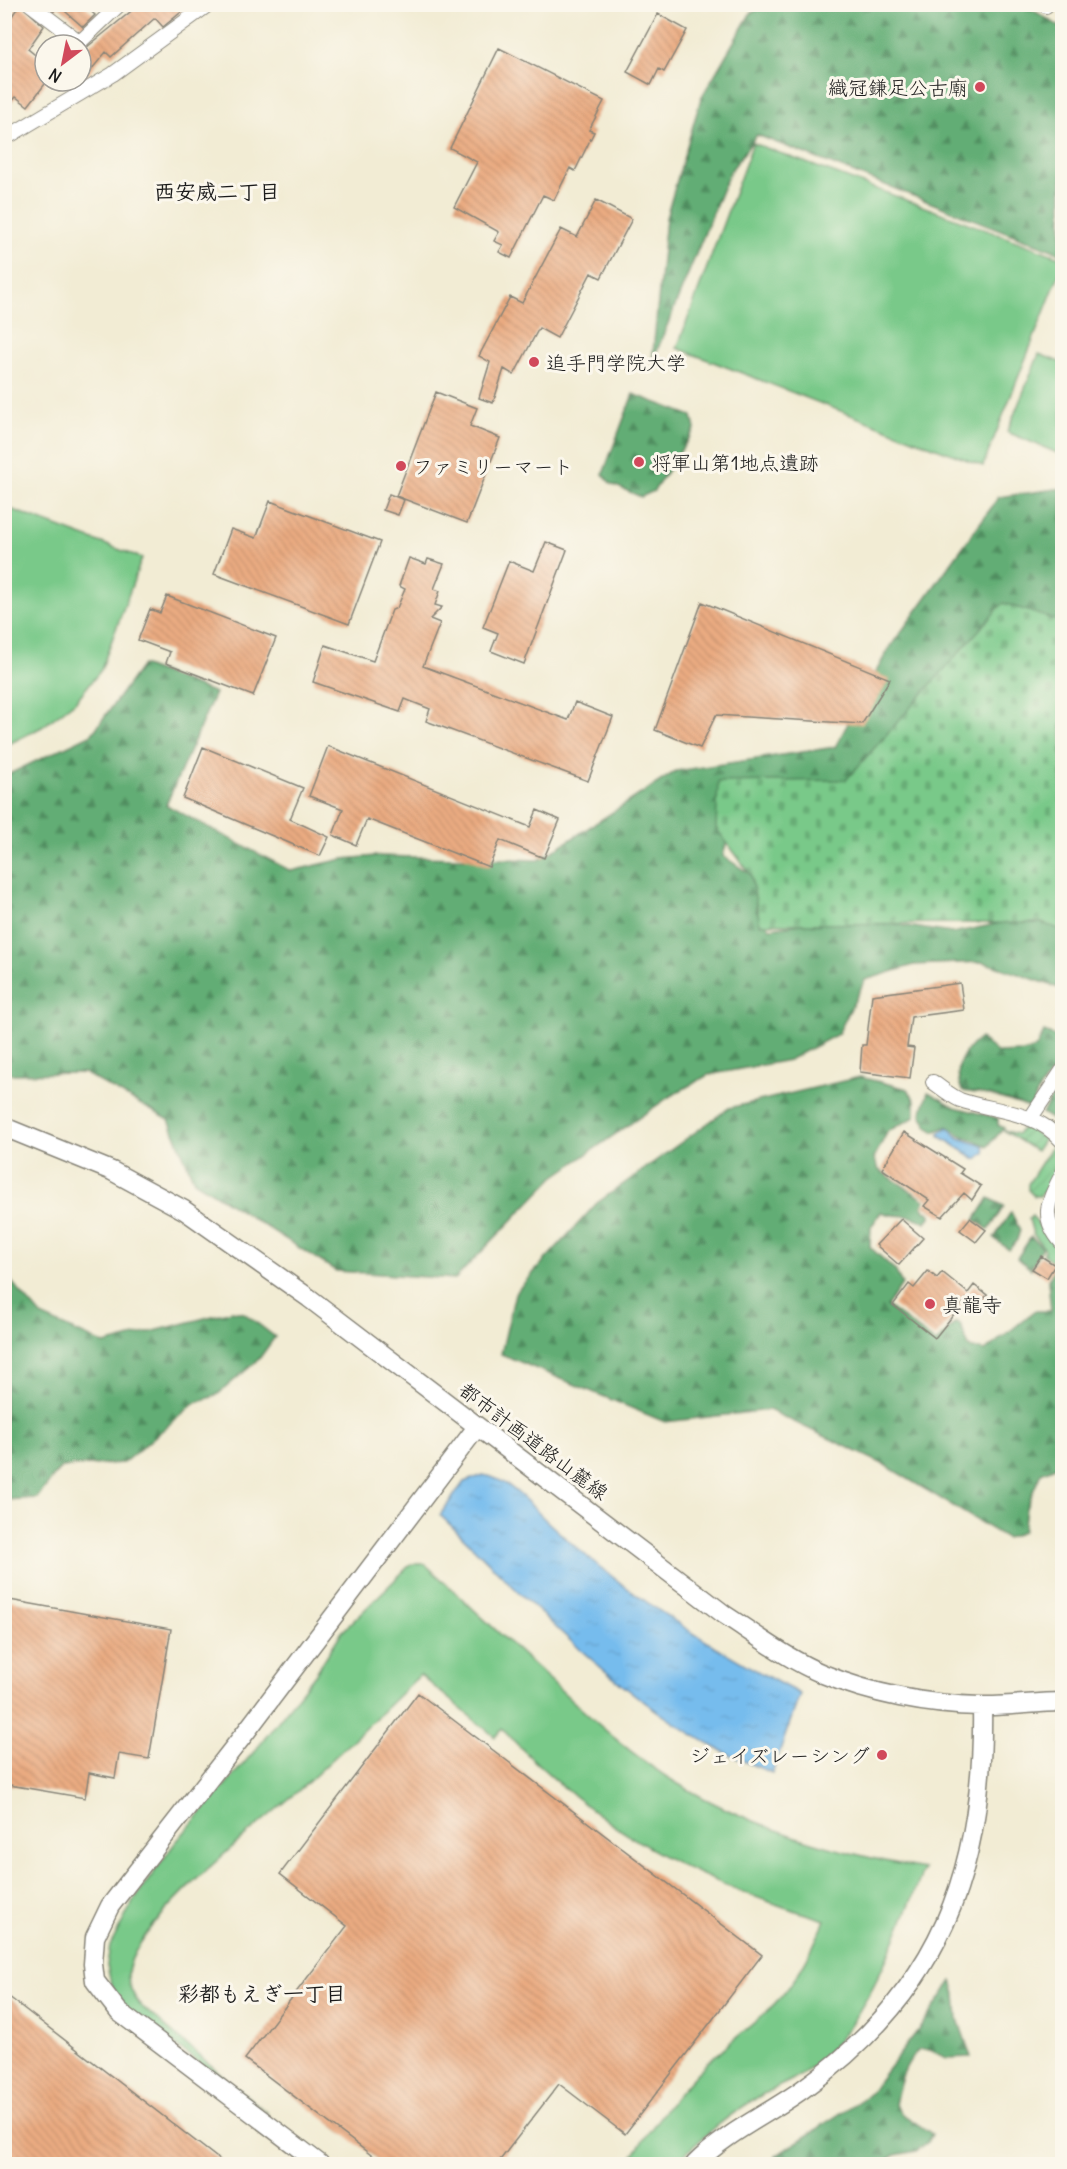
<svg xmlns="http://www.w3.org/2000/svg" width="1067" height="2169" font-family="Delius,'Klee One',sans-serif">
  <defs>
    <pattern id="forest-firs" width="22" height="20" patternUnits="userSpaceOnUse" patternTransform="scale(1.5)"><rect width="22" height="20" fill="#62ad75"/><path d="M5 1l3.5 6h-7zM16 11l3.5 6h-7z" fill="#508c5f"/></pattern>
    <pattern id="cemetery-stones" width="16" height="16" patternUnits="userSpaceOnUse" patternTransform="scale(1.5)"><rect width="16" height="16" fill="#79c989"/><path d="M2 7V4a2 2 0 0 1 4 0v3zM10 15v-3a2 2 0 0 1 4 0v3z" fill="#68ac76"/></pattern>
    <pattern id="garden-furrows" width="10" height="10" patternUnits="userSpaceOnUse" patternTransform="scale(1.5)"><rect width="10" height="10" fill="#79c989"/><path d="M-1 1l2-2M0 10L10 0M9 11l2-2" fill="none" stroke="#68ac76"/></pattern>
    <pattern id="water-ripples" width="26" height="14" patternUnits="userSpaceOnUse" patternTransform="scale(1.5)"><rect width="26" height="14" fill="#76bced"/><path d="M2 4q2-2 4 0t4 0M15 11q2-2 4 0t4 0" fill="none" stroke="#66a1cb"/></pattern>
    <pattern id="building-back-hatch" width="6" height="6" patternUnits="userSpaceOnUse" patternTransform="scale(1.5)"><rect width="6" height="6" fill="#eaab81"/><path d="M-1 5l2 2M0 0l6 6M5-1l2 2" fill="none" stroke="#c8936f"/></pattern>
  </defs>
  <rect width="100%" height="100%" fill="#fbf7ec"/>
  <filter id="ink" filterUnits="userSpaceOnUse"><feTurbulence type="fractalNoise" baseFrequency=".0167" numOctaves="2"/><feDisplacementMap in="SourceGraphic" scale="12" xChannelSelector="R" yChannelSelector="G"/><feConvolveMatrix kernelMatrix="1 2 1 2 8 2 1 2 1" color-interpolation-filters="sRGB"/></filter>
  <filter id="wash" filterUnits="userSpaceOnUse"><feTurbulence type="fractalNoise" baseFrequency=".008" numOctaves="4" result="noise"/><feDisplacementMap in="SourceGraphic" scale="24" xChannelSelector="R" yChannelSelector="G"/><feGaussianBlur stdDeviation="1.35" result="paint"/><feColorMatrix in="noise" values="0 0 0 0 0 0 0 0 0 0 0 0 0 0 0 0 0 1.4 0 .05"/><feComposite in="paint" operator="in"/></filter>
  <g filter="url(#wash)">
    <rect width="100%" height="100%" fill="#f2ecd4"/>
    <path fill="#79c989" stroke="#4a7252" stroke-width="1.5" d="M753,143L1062,258V267L983,466L677,348Z
      M1039,354L1062,363V455L1007,432Z
      M5,507L142,558L101,670L75,702L42,727L5,746Z
      M1032,1216L1062,1256V1281L1057,1265L1044,1255V1248L1033,1234L1029,1219Z
      M411,1564H425C466,1602 507,1641 549,1679C590,1717 631,1756 680,1785C755,1829 839,1853 924,1869C896,1936 864,2034 801,2075C788,2083 773,2088 760,2096C727,2115 701,2139 674,2164H628C650,2128 676,2093 707,2063C732,2039 763,2019 785,1992C803,1970 814,1945 825,1920C688,1879 602,1833 502,1729L495,1737L420,1675C382,1712 344,1749 305,1785C261,1824 143,1914 129,1967C125,1981 132,1994 140,2005L268,2114L123,2007L111,1984L107,1965L110,1946L134,1900L175,1843L258,1747L316,1673L341,1633Z"/>
    <path fill="url(#forest-firs)" stroke="#3f6448" stroke-width="1.5" d="M765,5H1025L1062,28V254L757,135L729,173L652,363L666,218L701,98L750,14Z
      M633,394L692,416L695,429L654,491L641,497L611,484L603,474Z
      M1062,488V657L858,797L736,807L723,856L756,878V911L770,928L818,922L888,923L952,933L1011,921L1062,898V989L983,962L914,965L865,980L838,1034L789,1060L708,1075L669,1097L554,1177L455,1279L336,1271L194,1181L169,1120L84,1073L5,1074V776L92,734L142,665L215,693L166,805L291,871L343,859L376,856L539,860L676,771L835,747L888,650L999,497Z
      M1044,1032L1062,1039V1060L1039,1089L1031,1108L990,1095L962,1091C953,1067 961,1053 980,1038L998,1053L1023,1052L1036,1048Z
      M860,1077L908,1089L915,1101V1117L888,1131L874,1158L879,1170L925,1200L922,1207L931,1215L926,1223C905,1211 898,1219 881,1212L871,1227L870,1247L895,1270L902,1284L887,1306L936,1343L955,1323L960,1324L969,1347L985,1351L1035,1311H1051L1048,1281L1055,1268L1062,1283V1464L1041,1473L1026,1508L1023,1532L1006,1538L885,1465L769,1410L665,1422L501,1354L515,1293L597,1203L729,1108Z
      M1062,1081V1111L1056,1122L1042,1113Z
      M928,1092L955,1107L998,1118V1125L1004,1128L988,1146L960,1135L948,1126L934,1132L927,1126L921,1114Z
      M989,1198L1004,1206L989,1230L975,1220Z
      M1011,1212L1020,1230L1017,1240L1009,1250L994,1238Z
      M1031,1237L1042,1247L1031,1269L1017,1258Z
      M4,1273L41,1316L104,1344L232,1311L244,1313L275,1337L259,1359L217,1395L195,1403L123,1463L61,1467L37,1498L5,1500Z
      M952,1981L956,1994L958,2019L971,2057L946,2058L930,2050H919C903,2065 899,2084 895,2105L901,2113L932,2134L929,2141L916,2151L895,2155L879,2164H776V2156L868,2095L922,2025Z"/>
    <path fill="url(#cemetery-stones)" stroke="#4a7252" stroke-width="1.5" d="M1003,603L1062,622V930L1042,923L760,924L751,875L716,828L718,782L846,780Z"/>
    <path fill="url(#garden-furrows)" stroke="#4a7252" stroke-width="1.5" d="M1025,1126L1044,1139L1036,1151L1003,1130L1017,1134Z
      M1052,1146C1065,1162 1052,1183 1040,1196H1034L1028,1190V1184Z"/>
    <path fill="url(#water-ripples)" stroke="#496c84" stroke-width="1.5" d="M948,1127L959,1138L984,1146L985,1153L976,1159L941,1137L939,1133Z
      M483,1475C511,1479 531,1507 551,1525C625,1594 711,1648 800,1694L772,1773C754,1765 735,1758 718,1749C612,1692 526,1598 440,1515L464,1482Z"/>
    <g id="blocks">
      <path fill="url(#building-back-hatch)" d="M20,4L44,26L28,49L45,63V84L28,106L16,97L4,110V11L12,16Z
        M46,4H83L95,15L83,27L58,5L54,11Z
        M140,4H191L163,27L155,18L111,57L106,52L81,82V52Z
        M658,14L687,30L664,72L659,69L651,85L627,72Z
        M499,48L604,101L589,130L594,132L575,171L570,168L554,200L543,195L511,258L499,252L503,245L494,241L499,232L454,207L477,162L450,148Z
        M596,200L632,219L601,278L591,273L557,338L539,328L514,375L504,369L493,403L479,398L490,362L479,356L510,297L522,303L561,229L577,237Z
        M436,392L477,408L470,426L500,438L467,523L396,496Z
        M389,494L404,500L398,515L383,510Z
        M270,501L380,542L349,624L214,574L231,529L256,538Z
        M546,542L567,550L524,664L491,651L498,633L483,627L509,561L534,571Z
        M409,558L426,564L428,559L444,564L434,589L440,591L435,605L442,607L430,619L440,623L423,666L568,720L575,702L613,717L588,781L426,721L430,709L405,699L400,712L313,682L325,645L373,661L392,610L397,608L405,589L399,586Z
        M167,596L276,638L253,696L166,663L170,652L138,640L150,609L160,613Z
        M702,602L890,679L862,724L716,715L700,748L655,730Z
        M328,746L530,827L537,810L560,820L544,858L500,840L489,867L367,819L356,845L333,835L343,809L309,796Z
        M203,747L303,788L290,819L329,837L320,856L183,798Z
        M960,983L964,1010L911,1017L907,1047L914,1048L910,1078L860,1072L862,1045H866L872,995Z
        M904,1132L963,1169L960,1173L981,1186L972,1200L964,1193L942,1217L924,1206L929,1200L882,1169Z
        M970,1218L986,1230L976,1242L960,1230Z
        M901,1219L923,1238L899,1265L876,1245Z
        M1041,1256L1055,1265L1047,1278L1032,1269Z
        M928,1271L937,1278L942,1272L968,1293L974,1285L987,1295L978,1307L966,1299L935,1338L893,1305L909,1284L914,1288Z
        M4,1599L171,1629L149,1759L119,1754L115,1778L89,1773L85,1798L4,1784Z
        M418,1693L762,1955L625,2134L559,2084L497,2164H383L245,2059L347,1926L280,1874Z
        M4,1993L225,2164H4Z"/>
    </g>
  </g>
  <g filter="url(#ink)">
    <use href="#blocks" fill-opacity="0" stroke="#878478" stroke-width="1.5"/>
    <g fill="none" stroke-linecap="round" stroke-linejoin="round">
      <defs>
        <path id="minor" d="M30,4L80,42L120,4
          M1046,6L1047,4
          M4,139L113,74L209,4
          M933,1082C941,1088 951,1096 960,1100C995,1112 1035,1110 1062,1141
          M1030,1119L1062,1071
          M1062,1174C1048,1202 1039,1217 1062,1243"/>
        <path id="tertiary" d="M4,1127L112,1171L184,1210L309,1298L725,1615C756,1635 789,1660 823,1674C871,1694 928,1705 980,1706C1007,1707 1035,1702 1062,1702
          M320,2164L119,2012L95,1981L93,1964L95,1937L110,1906L242,1737L477,1427
          M695,2164C727,2132 767,2115 803,2089C940,1991 985,1871 982,1706"/>
      </defs>
      <use href="#minor" stroke="#878478" stroke-width="16"/>
      <use href="#tertiary" stroke="#878478" stroke-width="21"/>
      <use href="#minor" stroke="#fff" stroke-width="14"/>
      <use href="#tertiary" stroke="#fff" stroke-width="18"/>
    </g>
  </g>
  <g fill="#d1495b" stroke="#fbf7ec" stroke-width="2">
    <circle cx="980" cy="87" r="6"/>
    <circle cx="534" cy="362" r="6"/>
    <circle cx="639" cy="462" r="6"/>
    <circle cx="401" cy="466" r="6"/>
    <circle cx="930" cy="1304" r="6"/>
    <circle cx="882" cy="1755" r="6"/>
  </g>
  <g text-anchor="middle" dominant-baseline="central" stroke-width="6" stroke-linejoin="round" paint-order="stroke">
    <g font-size="20" fill="#1c1c1c" stroke="#fbf7ec" text-anchor="start">
      <text x="968" y="87" text-anchor="end">織冠鎌足公古廟</text>
      <text x="546" y="362">追手門学院大学</text>
      <text x="651" y="462">将軍山第1地点遺跡</text>
      <text x="413" y="466">ファミリーマート</text>
      <text x="942" y="1304">真龍寺</text>
      <text x="870" y="1755" text-anchor="end">ジェイズレーシング</text>
    </g>
    <g font-size="20" fill="#1c1c1c" stroke="#fbf7ec">
      <text transform="translate(534 1441) rotate(37)">都市計画道路山麓線</text>
    </g>
    <g font-size="21" font-weight="bold" fill="#1c1c1c" stroke="#fbf7ec">
      <text x="217" y="191">西安威二丁目</text>
      <text x="262" y="1993">彩都もえぎ一丁目</text>
    </g>
  </g>
  <rect width="1067" height="2169" fill="none" stroke="#fbf7ec" stroke-width="24"/>
  <g transform="translate(63 63) rotate(212)"><circle r="28" fill="#fbf7ec" stroke="#a29f99" stroke-width="1.5"/>
  <path d="M0-4.5L10 22L0 15L-10 22Z" fill="#d1495b"/>
  <text y="-9" font-size="16" font-weight="bold" text-anchor="middle" fill="#1c1c1c">N</text>
  </g>
</svg>
